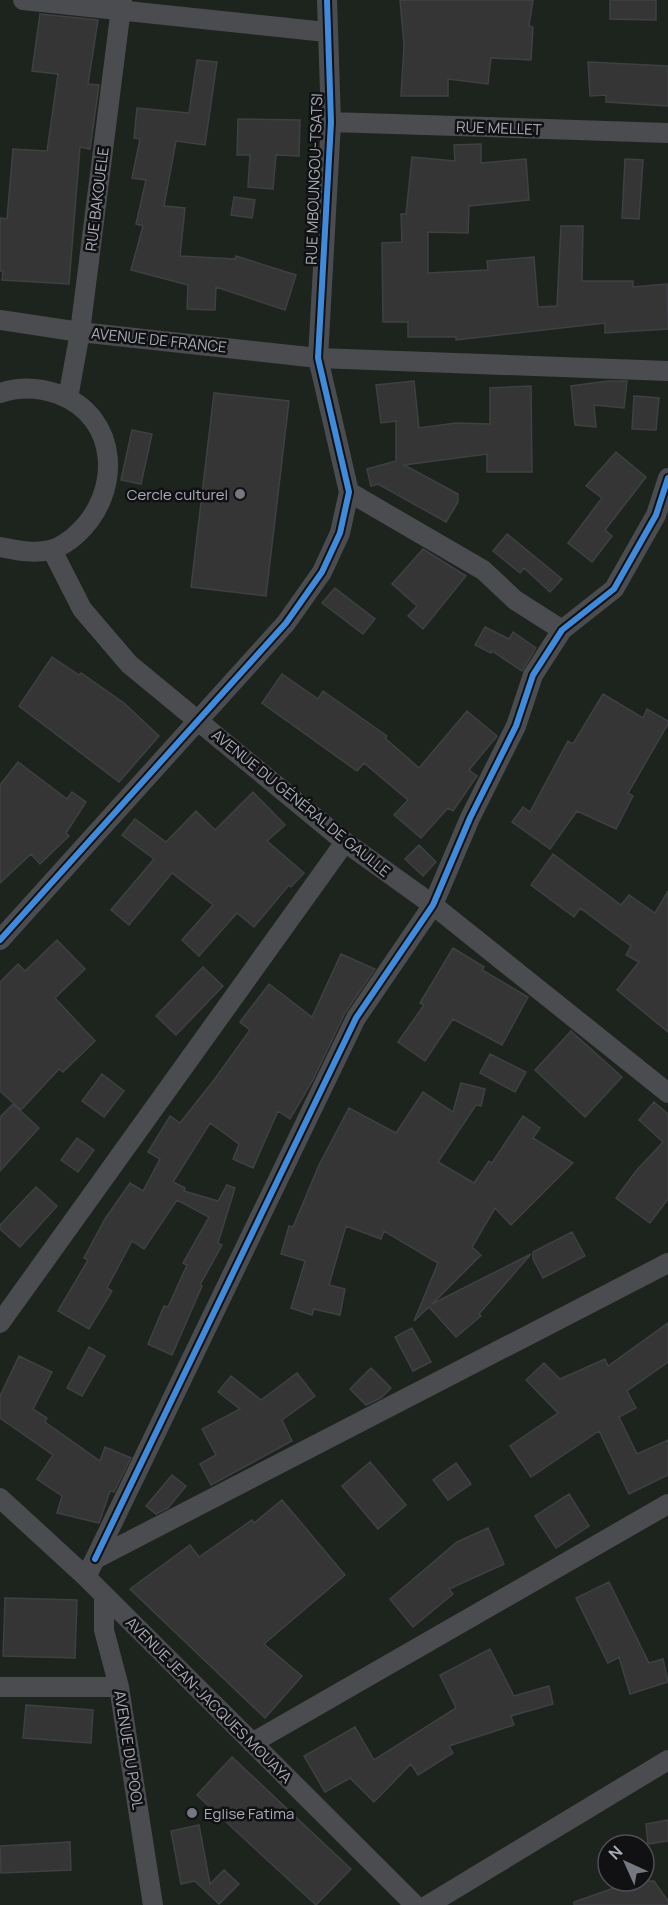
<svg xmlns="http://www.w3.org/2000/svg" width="668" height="1905" font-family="Manrope,sans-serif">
  <rect width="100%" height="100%" fill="#171717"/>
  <path fill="#1d241e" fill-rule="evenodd" d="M0,0H668V1905H0ZM608,1845H644V1881H608Z"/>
  <path fill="#353536" stroke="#3f4043" stroke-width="1.5" d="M400,0H533L529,26L533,27L531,60L491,58L488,84L448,79V96H401L404,45Z
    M610,0H656V20L610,19Z
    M40,14L98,20L88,84L99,85L90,149L80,147L69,284L2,280L3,271H0V218L7,219L13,149L47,151L58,74L32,71Z
    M197,60L217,62L205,145L176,141L164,206L185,208L180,256L235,259L236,256L296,275L285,310L216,287L215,310L187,309L188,285L131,270L143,226L136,224L146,180L132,178L140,139L134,138L137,108L189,113Z
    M588,62L668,66V106L606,102V95L590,96Z
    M238,119L300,120L299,156L276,155L273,189L248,187L250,155H237Z
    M481,144V163L526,159L529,200L469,206L468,233L428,232V273L488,270L487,261L534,257L538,307L557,306L561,226H583L582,281H633V287L667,284L668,329L605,333V323L456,340V337H408V322H383L382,243L402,242L401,214H406L412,157L455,161L454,145Z
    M625,159L643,160L639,219L622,218Z
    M234,197L255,200L252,218L231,215Z
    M414,381L419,428L456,423L490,424V388L531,386L532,472H487V454L404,465L458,494V502L446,522L378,484L371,486L367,469L396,461V421L381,423L376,385Z
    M608,381H627L624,408L594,405L596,427L575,425L571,386Z
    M214,393L289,401L266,596L191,587Z
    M634,396L659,398L656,430L632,429Z
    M132,430L152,434L141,484L121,480Z
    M616,452L646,477L605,530L612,536L592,562L568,543L602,498L586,486Z
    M507,534L562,579L550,592L524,568L520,573L493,551Z
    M423,549L466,576L423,629L408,616L417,606L392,584Z
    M335,588L375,619L363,634L322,603Z
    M485,627L509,639L513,632L536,648L522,671L492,651L491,653L475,645Z
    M52,657L79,675L81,673L124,703L159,736L119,782L19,706Z
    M282,674L318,699L323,691L387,736L385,738L419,768L467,711L497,736L469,770L477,776L453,811L448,808L421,838L394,815L408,800L364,763L357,771L262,703Z
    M603,694L643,718L647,709L668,721V724L628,793L633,796L616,829L577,811L550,849L512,822L523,807L530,812L568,741L573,744Z
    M18,762L67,799L72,792L86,802L66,833L69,836L40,864L31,854L0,883V785Z
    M253,792L285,825L267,841L304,873L291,887L289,885L254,927L237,913L199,956L182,940L213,905L172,873L129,925L111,910L154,859L122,835L135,819L166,842L196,811L215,830Z
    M419,845L436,862L423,876L405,859Z
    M553,854L621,905L629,895L655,913L668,891V1032L617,990L639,962L626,955L631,946L580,908L574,917L531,885Z
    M57,940L85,969L55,998L95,1041L63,1072L59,1069L21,1110L0,1091V982L18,964L25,971Z
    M453,948L484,967L482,970L528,997L502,1045L453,1019L425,1061L398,1042L424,1005L420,1003Z
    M341,954L375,969L345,1013L313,1080L290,1119L278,1111L253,1168L233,1159L239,1144L210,1123L173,1182L185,1188L184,1191L218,1201L227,1185L235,1188L218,1243L222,1245L200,1285L202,1286L172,1355L148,1344L164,1306L168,1307L187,1265L183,1263L209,1217L177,1200L144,1249L132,1241L107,1288L112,1291L89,1329L58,1311L88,1260L84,1258L105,1219L130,1183L143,1191L160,1159L148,1152L170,1116L180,1123L214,1080L250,1030L240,1022L269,984L312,1017Z
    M203,967L223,986L176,1035L156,1016Z
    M571,1031L622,1077L585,1117L535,1070Z
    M490,1054L526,1072L515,1092L480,1073Z
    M102,1074L124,1091L104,1117L82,1101Z
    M461,1083L485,1089L481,1106L476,1105L438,1162L474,1183L489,1161L492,1163L523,1116L540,1128L533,1138L573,1163L511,1225L495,1208L472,1247L481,1255L432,1304L531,1254L479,1314L481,1316L456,1337L429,1307L414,1321L438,1263L384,1231L381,1239L346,1226L329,1285L345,1289L340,1315L314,1309L312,1315L291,1308L305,1261L281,1254L289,1226L293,1227L319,1165L349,1108L396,1133L423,1092L453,1112Z
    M654,1102L668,1114V1199L650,1223L616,1198L636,1171L663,1142L639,1120Z
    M13,1104L39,1128L0,1171V1117Z
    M77,1138L94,1150L78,1172L61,1160Z
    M36,1187L57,1206L20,1247L0,1229V1225Z
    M572,1232L585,1256L543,1278L533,1259V1252Z
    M668,1323V1362L627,1391L636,1408L619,1417L637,1454L668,1440V1475L629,1494L599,1431L531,1477L510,1446L558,1413L526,1380L544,1363L560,1379L605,1359L608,1366Z
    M412,1328L431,1362L413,1371L395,1337Z
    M89,1347L105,1356L82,1396L67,1388Z
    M19,1356L52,1372L33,1409L47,1418L45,1422L100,1461L105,1447L131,1458L114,1492L110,1491L99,1523L57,1513L62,1496L37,1479L53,1455L0,1418V1396Z
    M371,1368L391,1388L381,1398L366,1405L350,1389Z
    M297,1373L315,1396L282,1420L292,1441L211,1485L200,1464L216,1455L202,1429L240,1409L218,1392L231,1376L261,1400Z
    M370,1462L406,1505L378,1529L342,1486Z
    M456,1463L471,1484L448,1500L433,1480Z
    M172,1475L186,1486L168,1508L156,1514L146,1506Z
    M569,1494L589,1526L556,1548L535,1516Z
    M282,1500L345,1575L264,1644L302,1676L265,1718L130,1589L190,1545L199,1557L252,1520L254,1523Z
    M488,1528L504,1564L449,1589L453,1594L413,1627L390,1599L457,1542Z
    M609,1582L649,1663L663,1659L668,1682L630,1694L619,1657L608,1663L576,1598Z
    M5,1598L77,1600L75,1658L3,1656Z
    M490,1649L514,1696L549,1686L553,1704L511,1716L514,1725L449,1746L453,1753L418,1775L411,1764L374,1802L350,1778L325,1792L304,1756L355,1727L374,1760L456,1708L440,1675Z
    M26,1705L93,1710L91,1743L23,1738Z
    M232,1757L351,1869L316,1905L197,1795Z
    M668,1820V1841L648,1844L646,1824Z
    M199,1825L210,1884L224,1870L239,1884L219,1904L195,1881L181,1884L171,1831Z
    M70,1842L71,1870L1,1873L0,1846Z
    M634,1881H654L668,1901V1905H574V1902Z"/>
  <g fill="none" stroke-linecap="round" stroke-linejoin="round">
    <path stroke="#4b4c50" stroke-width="20" d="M23,0L326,32
      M331,122L668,133
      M0,320L80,332L318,358L668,371
      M0,393C20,386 38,387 58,394C120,417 122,493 77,534C71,540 59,548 50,550C33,554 16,550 0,547
      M68,398L80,332L122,0
      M349,492L483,570L515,600L562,630
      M52,550L82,609L129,664L345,842L433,905L668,1093
      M0,940L286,623L322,572L340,533L349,492L318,358L331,122L327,0
      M0,1323L345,842
      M0,1498L86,1577L415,1905
      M95,1559L356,1018L433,905L470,818L516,726L533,675L562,630L614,589L656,515L668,478
      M86,1577L95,1559L668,1263
      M104,1596V1630L119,1687L153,1905
      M0,1687H119
      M252,1743L668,1504
      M428,1905L668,1760"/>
    <defs>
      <path id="cycleway" d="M0,940L286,623L322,572L340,533L349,492L318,358L331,122L327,0
        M95,1559L356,1018L433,905L470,818L516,726L533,675L562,630L614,589L656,515L668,478"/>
    </defs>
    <use href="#cycleway" stroke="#111113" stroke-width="10"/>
    <use href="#cycleway" stroke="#408adc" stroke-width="6"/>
  </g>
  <g fill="#757880" stroke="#111113" stroke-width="2">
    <circle cx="240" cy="494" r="6"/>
    <circle cx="192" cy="1813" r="6"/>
  </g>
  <g text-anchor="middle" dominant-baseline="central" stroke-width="5" stroke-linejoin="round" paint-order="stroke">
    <g font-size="15" fill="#a8adb8" stroke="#111113">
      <text transform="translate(499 128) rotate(2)">RUE MELLET</text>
      <text transform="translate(314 179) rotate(-88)">RUE MBOUNGOU-TSATSI</text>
      <text transform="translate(97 199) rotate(-83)">RUE BAKOUELE</text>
      <text transform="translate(159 340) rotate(6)">AVENUE DE FRANCE</text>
      <text transform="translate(301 803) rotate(39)">AVENUE DU GÉNÉRAL DE GAULLE</text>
      <text transform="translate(209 1700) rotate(45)">AVENUE JEAN-JACQUES MOUAYA</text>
      <text transform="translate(129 1750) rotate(81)">AVENUE DU POOL</text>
    </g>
    <g font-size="15" fill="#a8adb8" stroke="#111113" text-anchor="end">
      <text x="228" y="494">Cercle culturel</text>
      <text x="204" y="1813" text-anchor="start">Eglise Fatima</text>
    </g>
  </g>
  <g transform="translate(626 1863) rotate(315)"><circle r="28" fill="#111113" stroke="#4d4f55" stroke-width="1.5"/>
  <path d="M0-4.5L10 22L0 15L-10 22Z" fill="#757880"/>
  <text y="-9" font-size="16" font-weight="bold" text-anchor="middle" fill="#a8adb8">N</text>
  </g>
</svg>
